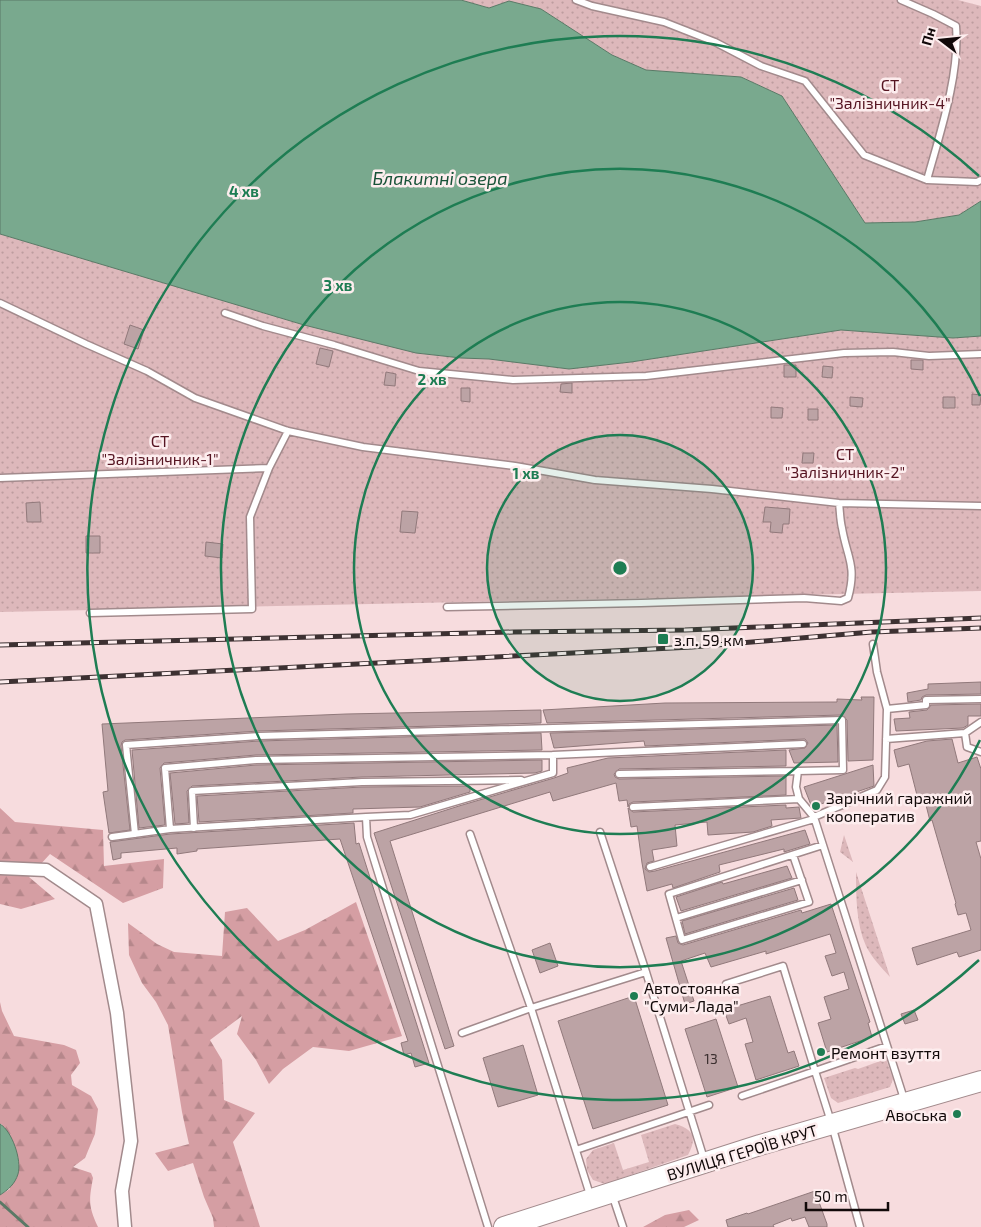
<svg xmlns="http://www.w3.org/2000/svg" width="981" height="1227" font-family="'Exo 2',sans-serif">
  <defs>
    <pattern id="grass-dots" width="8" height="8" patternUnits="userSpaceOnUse" patternTransform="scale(1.25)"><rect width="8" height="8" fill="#ddb8bb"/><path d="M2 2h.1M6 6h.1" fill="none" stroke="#bd9d9f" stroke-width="1.8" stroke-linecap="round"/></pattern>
    <pattern id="forest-firs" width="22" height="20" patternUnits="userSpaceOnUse" patternTransform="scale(1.25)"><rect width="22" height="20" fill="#d59ea3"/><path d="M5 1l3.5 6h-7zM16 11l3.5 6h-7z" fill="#b6878b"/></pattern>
  </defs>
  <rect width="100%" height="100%" fill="#f7dcde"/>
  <path fill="url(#grass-dots)" d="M462,0H958L981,6V201L959,215L915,222L865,223L782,96L741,77L646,70L612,55L541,9L509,1L489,8Z
    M0,234L304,325L416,353L461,358L489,359L569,369L631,362L841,330L953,338L981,336V591L0,612Z
    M844,835L853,862L840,852Z
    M856,872L890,977C881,967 872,958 866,946C856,924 856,895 856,872Z
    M886,1059L893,1079L890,1087L838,1103L831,1098L824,1078L855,1068L858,1069Z
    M675,1124C694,1129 697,1138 688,1155L605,1184L593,1180L587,1170L586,1159L593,1150L614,1143L623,1170L649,1162L641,1135Z"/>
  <path fill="url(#forest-firs)" d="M0,808L15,822L103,830L104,866L164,859L163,888L123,903L50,854L29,877L55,899L21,909L0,904Z
    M356,902L402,1036L349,1051L313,1047L283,1069L269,1084L256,1060L237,1034L242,1016L210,1040L222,1060L224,1100L255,1113L233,1142L260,1227H214L213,1218L204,1197L193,1163L168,1171L155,1153L189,1144L182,1112L168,1025L156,1002L142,983L129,955L128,923L157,944L174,952L222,956L225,912L247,908L278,941L305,930Z
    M0,1002L2,1011L14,1036L64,1045L76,1050L80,1063L71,1075L72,1085L91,1096L98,1109L95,1134L85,1158L73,1167L91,1173L93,1178C89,1200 88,1206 98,1227H0V1195L10,1189L2,1124H0Z
    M689,1210L699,1220L684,1227H643L665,1215Z"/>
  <path fill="#79a98e" stroke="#5a7966" d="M0,0H461L489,8L509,1L541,9L612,55L646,70L741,77L782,96L865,223L915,222L959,215L981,201V336L953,338L841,330L631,362L569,369L489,359L461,358L416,353L304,325L0,234Z
    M0,1124C12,1131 22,1160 18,1174C15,1184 8,1190 0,1195Z"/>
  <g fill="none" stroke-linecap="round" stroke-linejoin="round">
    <path stroke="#5a7966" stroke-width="3" d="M0,1202L28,1227"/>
  </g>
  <path fill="#bca3a5" stroke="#91797b" d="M130,325L144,330L138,349L124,344Z
    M320,348L333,351L329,367L316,364Z
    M911,360H923V370L911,369Z
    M784,365H796V377H784Z
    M823,366L833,367L832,378L822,377Z
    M386,372L396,374L395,386L384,385Z
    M572,383V393L560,392L561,384Z
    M461,388H470V402L461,401Z
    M972,394L981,395L980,405H972Z
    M850,397L863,398L862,407L850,406Z
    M943,397H955V408H943Z
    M771,407L783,408L782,418H771Z
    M808,409H818V420H808Z
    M803,453H814L813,463H802Z
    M40,502L41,522H27L26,503Z
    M765,507L790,509L789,524H783L782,533L770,532L771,522H763Z
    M402,511L418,512L415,533L400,532Z
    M86,536H100V553H86Z
    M206,542L223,544L222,558L205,556Z
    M981,682V694L926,695L922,697L921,700L908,702L907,693L928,689V684Z
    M861,697H874L873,760L848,761L847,720L842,715L547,723L543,710L665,703L837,702V699L862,700Z
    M981,704V716H968V725L963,728L896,731L894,719L910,718L909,712L927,710L931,705Z
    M541,710V723L259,731L125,740L122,742L121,746L130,830L109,833L103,792L108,791L102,724L346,714Z
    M837,725L838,762L794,763L789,750L805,748L808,743L805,739L645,746L644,741L554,748L550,733Z
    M541,733L542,750L256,755L164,763L160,768L165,825L139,828L132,750L259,741Z
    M952,739L958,763L977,757L981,769V841L976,842L981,859V950L959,957L957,952L917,965L912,948L971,930L966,913L958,915L955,904L956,903L932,820L930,821L925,801L919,803L909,764L898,767L894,750L927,741Z
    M786,750V766L619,769L614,774L615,777L619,779L786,776V795L633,802L629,804L628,807L627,800L619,801L616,783L553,801L550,792L390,841L454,1046L445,1049L374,833L459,806L554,778L568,773L567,768L608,758Z
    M542,760V771L535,773L362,777L192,786L187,791L189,823L175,824L170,773L256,765Z
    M873,765L874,786L812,807L811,805L804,787Z
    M470,786V792L420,807L353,809V813L199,822L197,796L362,787Z
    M786,805V808L799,807L801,818L771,820L772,826L753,832L708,835L707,822L675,825L677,846L652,850L654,861L647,863L645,869L649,872L655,871L805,830L810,844L784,852V849L719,865L720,872L673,888L672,884L647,891L642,863L637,826L631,827L628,808L633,812Z
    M354,823L356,844L359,843L429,1063L415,1067L411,1053L404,1055L401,1043L408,1041L340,839L197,849V851L177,854V848L121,853V858L113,860L110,842L170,834Z
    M787,866L792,878L681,911L676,897L722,882L723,884Z
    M794,888L798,900L685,934L682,921Z
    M831,904L870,1022L868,1023L872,1037L827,1052L818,1023L831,1019L824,997L849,989L844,972L832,976L825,956L836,953L830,934L766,954V951L711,967L705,953L681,961L694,1001L685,1004L666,938L676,936L678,943L683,945L801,910L802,913Z
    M550,943L558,966L540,973L532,950Z
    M634,996L668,1105L593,1129L558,1021Z
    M770,996L788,1053L794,1051L799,1066L756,1080L745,1044L753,1042L746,1018L729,1024L724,1010Z
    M914,1010L918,1020L905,1024L901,1014Z
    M716,1019L738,1087L707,1097L685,1029Z
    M523,1045L538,1095L498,1107L483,1058Z
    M815,1191L827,1224V1227H809L805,1217L792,1221L791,1218L773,1225L774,1227H728L726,1220L747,1213L748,1214Z"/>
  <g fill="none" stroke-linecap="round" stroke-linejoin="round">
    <defs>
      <path id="lane" d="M576,0L592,6L664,22L715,42L761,66L805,81L864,155L927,180L977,182L981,180
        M901,0L933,14L956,26C960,74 940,133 927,180
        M0,303L86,344L147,371L195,398L288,431L363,447L515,466L595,480L712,489L839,503L981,506
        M225,313L263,326L334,345L419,371L513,380L646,376L844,353L893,352L929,356L981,354
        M0,478L269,468
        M447,607L641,603L804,598L841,601L848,598C857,565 847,558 842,528C840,520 840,511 839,503
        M90,613L252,609L250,517L269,468L288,431
        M873,644L877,672L887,709L885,777L877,790L814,817L905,1102
        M887,709L926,705V700L981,699
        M965,733L981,722
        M886,739L965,733L967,747L981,752
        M553,755L803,744
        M619,774L798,771
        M799,799L814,817
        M194,828L192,791L362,782L521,780
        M170,829L165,768L256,760L553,755V773L410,815L366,817L367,837L488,1227
        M135,834L126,745L259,736L842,720L843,770L798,771L796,787L799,799L633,807
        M470,834L531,1008L591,1198
        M112,837L170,829L366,817
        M793,855L809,902L682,940L669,894L823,845
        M650,867L814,819
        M676,918L802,880
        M646,972L704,1159
        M726,984L783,966L815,1071L742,1096
        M462,1033L531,1008L646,972L600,832
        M576,1150L709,1105
        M612,1194L623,1227
        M860,1227L832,1125L815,1071L887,1046"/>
      <path id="street" d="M0,868L46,870L96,904L117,1013L131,1141L122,1191L125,1227"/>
      <path id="primary" d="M504,1227L760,1145L981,1081"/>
    </defs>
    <use href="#lane" stroke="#a28a8c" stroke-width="9"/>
    <use href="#street" stroke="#a28a8c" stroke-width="15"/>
    <use href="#primary" stroke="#a28a8c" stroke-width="22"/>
    <use href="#lane" stroke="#fff" stroke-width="6"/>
    <use href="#street" stroke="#fff" stroke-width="12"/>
    <use href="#primary" stroke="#fff" stroke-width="20"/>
    <defs>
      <path id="rail" d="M0,645L514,632L685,630L981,618
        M0,682L692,647L872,632L981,628"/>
    </defs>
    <use href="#rail" stroke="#3d3132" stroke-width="5"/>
    <use href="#rail" stroke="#fdedee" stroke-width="3" stroke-dasharray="9" stroke-linecap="butt"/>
  </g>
  <circle cx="620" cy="568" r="133" fill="#1e7d53" fill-opacity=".12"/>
  <g fill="none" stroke="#1e7d53" stroke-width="2.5">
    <circle cx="620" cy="568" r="133"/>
    <circle cx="620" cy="568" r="266"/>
    <path d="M980 740A399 399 0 1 1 980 396"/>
    <path d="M979 960A532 532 0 1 1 979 176"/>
  </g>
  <g fill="#1e7d53" stroke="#fdedee" stroke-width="2">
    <rect x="657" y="633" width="12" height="12" rx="2.5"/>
    <circle cx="816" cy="806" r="5"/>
    <circle cx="634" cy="996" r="5"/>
    <circle cx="821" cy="1052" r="5"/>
    <circle cx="957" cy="1114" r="5"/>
  </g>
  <g text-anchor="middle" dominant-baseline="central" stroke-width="5" stroke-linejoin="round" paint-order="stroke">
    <g font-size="14" fill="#3c3030">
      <text x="711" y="1058">13</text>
    </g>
    <g font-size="16" fill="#561522" stroke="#fdedee">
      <text x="890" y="84">СТ<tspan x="890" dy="18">"Залізничник-4"</tspan></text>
      <text x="160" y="440">СТ<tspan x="160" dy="18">"Залізничник-1"</tspan></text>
      <text x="845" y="453">СТ<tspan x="845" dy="18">"Залізничник-2"</tspan></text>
    </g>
    <g font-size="16" fill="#110909" stroke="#fdedee" text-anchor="start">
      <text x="674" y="639">з.п. 59 км</text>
      <text x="826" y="797">Зарічний гаражний<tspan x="826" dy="18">кооператив</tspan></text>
      <text x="644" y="987">Автостоянка<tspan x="644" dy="18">"Суми-Лада"</tspan></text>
      <text x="831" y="1052">Ремонт взуття</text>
      <text x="947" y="1114" text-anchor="end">Авоська</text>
    </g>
    <g font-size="16" fill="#110909" stroke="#fdedee">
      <text transform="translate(742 1152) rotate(-17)">ВУЛИЦЯ ГЕРОЇВ КРУТ</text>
    </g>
    <g font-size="18" font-style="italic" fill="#175237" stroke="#fdedee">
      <text x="440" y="178">Блакитні озера</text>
    </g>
  </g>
  <circle cx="620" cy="568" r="8" fill="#1e7d53" stroke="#fdedee" stroke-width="2.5"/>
  <g font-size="15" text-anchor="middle" font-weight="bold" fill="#1e7d53" stroke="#fdedee" stroke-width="5" stroke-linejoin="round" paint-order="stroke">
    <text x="244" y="197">4 хв</text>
    <text x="338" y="291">3 хв</text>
    <text x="432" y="385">2 хв</text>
    <text x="526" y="479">1 хв</text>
  </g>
  <g transform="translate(941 40) rotate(286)" stroke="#fdedee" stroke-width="4" paint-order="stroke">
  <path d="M0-4L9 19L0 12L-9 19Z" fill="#110909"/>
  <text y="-8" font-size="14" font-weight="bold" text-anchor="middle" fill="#110909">Пн</text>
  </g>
  <path d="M806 1202v8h82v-8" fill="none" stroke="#110909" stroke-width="2.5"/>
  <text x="814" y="1202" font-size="15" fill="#110909" stroke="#fdedee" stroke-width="4" paint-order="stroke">50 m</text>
</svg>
